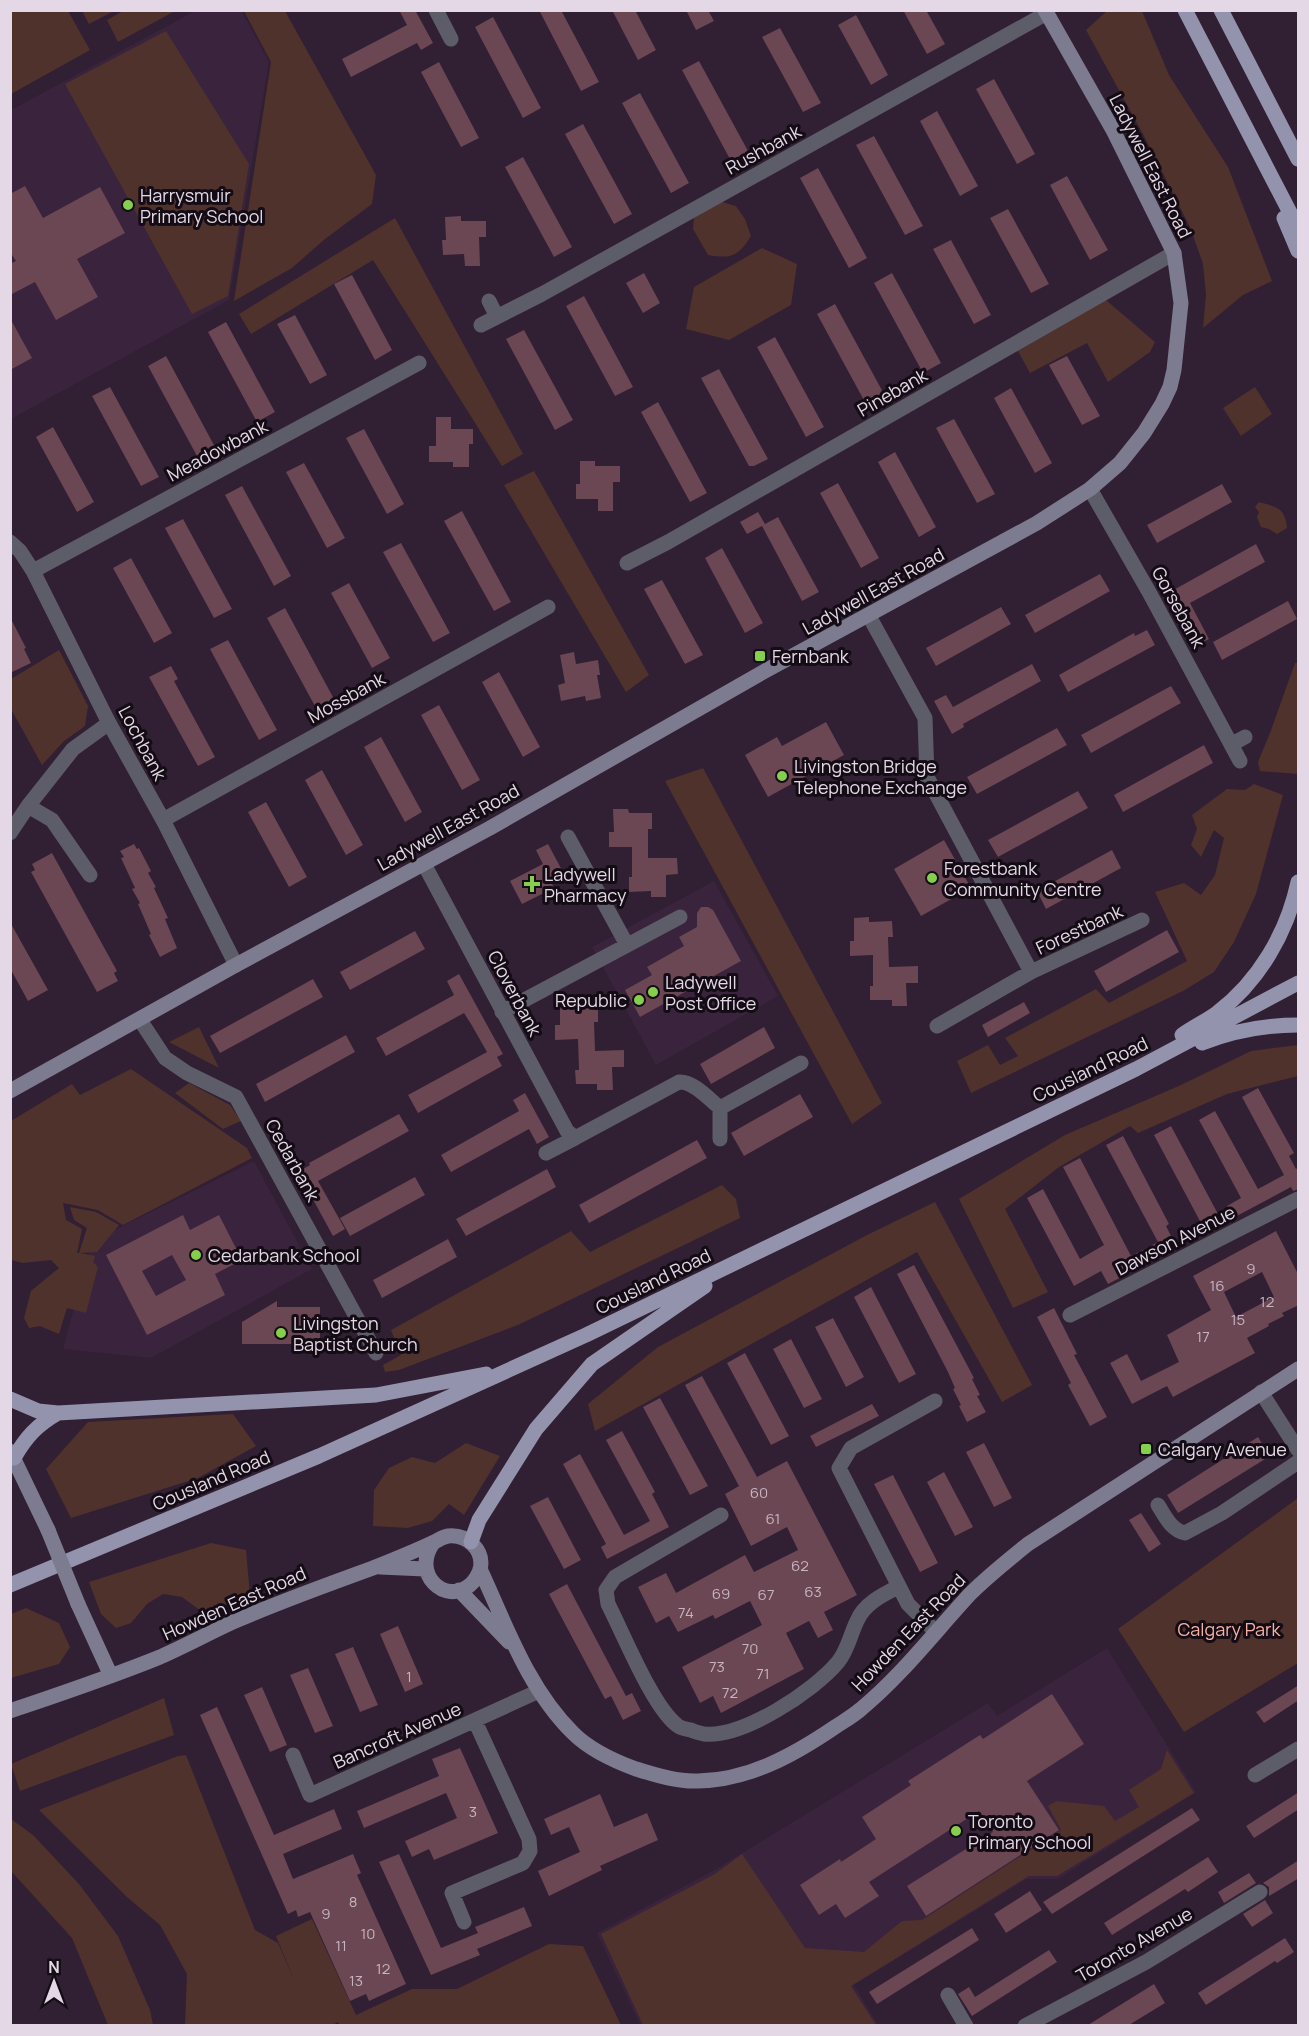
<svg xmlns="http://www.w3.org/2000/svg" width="1309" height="2036" font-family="Manrope,sans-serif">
  <rect width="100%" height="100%" fill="#311f33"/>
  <path fill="#3a233d" d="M195,11H242L269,62L229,300L11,419V110Z
    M714,881L778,996L656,1065L592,947Z
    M254,1161L312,1269L151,1358L63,1349L92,1241Z
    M1107,1648L1196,1792L1058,1879H1027L854,1985L878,2025H640L597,1933L716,1869L988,1703L997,1716Z"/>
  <path fill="#50322d" d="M11,10L68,11L90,50L11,94Z
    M125,10H175V11L118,42L107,20Z
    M1108,10L1142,11L1169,75L1228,167L1272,281L1243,295L1203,328L1206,295L1203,264L1190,227L1143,134L1086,30Z
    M82,11H114L89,24Z
    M244,11H285L376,175L372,204L325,239L292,268L234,301L271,62Z
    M166,31L249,164L228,296L192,314L65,84Z
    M722,202L736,206L745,219L751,236C739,256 731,259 708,255L693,229L694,217Z
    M395,218L523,454L502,466L373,260L251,334L239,314Z
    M762,248L797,264L791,305L729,340L686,329L694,287Z
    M1106,300L1155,342L1150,352L1108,382L1087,343L1030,373L1018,351Z
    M1255,387L1272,414L1241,436L1223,408Z
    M534,471L649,675L626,692L504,485Z
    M1259,502C1276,507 1285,507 1287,528L1277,534L1269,529L1261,527L1257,517L1259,512L1255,507Z
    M59,650L88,706L85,726L64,741L42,765L11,709V679Z
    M1295,663H1298V774L1260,771L1258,762L1270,733Z
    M703,768L882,1103L852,1124L665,781Z
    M1254,784L1283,795L1256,894L1234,942L1214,972L1183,991L971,1093L957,1061L988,1045L1000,1065L1018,1056L1005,1038L1096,989L1109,1003L1187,961L1155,892L1184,883L1201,895L1215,875L1224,838L1214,830L1201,857L1191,845L1197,829L1192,815L1227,789L1245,790Z
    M199,1027L219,1068L169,1042Z
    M1298,1045V1076L1227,1094L1138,1133L1130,1126L1059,1167L1005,1209L1048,1292L1013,1308L959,1199L1065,1135L1181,1085L1251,1051Z
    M131,1069L247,1148L252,1158L123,1225L98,1210L63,1203L66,1220L82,1229L77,1253H79L87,1228L74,1220L70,1207L96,1212L119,1225L97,1252L80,1253L95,1256L93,1262L98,1267L86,1313L67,1308L59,1334L40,1326L29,1328L24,1318L31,1291L59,1268L51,1260L23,1263L11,1260V1121L72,1084L80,1095Z
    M189,1083L230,1105L241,1121L223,1129L175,1093Z
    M722,1185L736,1199L740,1218L518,1325L399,1370L385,1372L383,1365L401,1355L391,1330L571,1231L590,1252Z
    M935,1202L1032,1385L1002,1402L917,1252L595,1431L588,1404L658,1347L867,1235Z
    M233,1414L256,1446L198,1478L71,1518L46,1469L88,1422Z
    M466,1443L500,1456L464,1515L449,1504L432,1521L408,1528L373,1526L374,1490L389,1468L412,1457L435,1463Z
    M1298,1498V1663L1184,1732L1118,1629Z
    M211,1543L246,1550L250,1595L205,1614L182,1597L163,1594L147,1604L131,1623L116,1628L101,1614L89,1582Z
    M26,1608L59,1623L70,1647L59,1664L11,1678V1614Z
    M164,1698L174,1735L20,1791L11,1764Z
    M1167,1750L1194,1793L1057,1876H1029L851,1986L876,2025H643L601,1934L715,1874L742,1854L805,1948L864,1952L902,1921L922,1920L1061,1830L1048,1806L1056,1801L1104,1806L1115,1821L1139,1807L1129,1790L1161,1769Z
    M186,1755L255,1930L278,1943L295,1982L276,1936L312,1919L356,2015L412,1989H457L549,1944L583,1946L621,2025L340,2026L338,2022L331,2026L185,2025L187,1974L160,1925L127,1897L39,1810L178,1756Z
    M11,1819L33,1835L79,1884L118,1936L150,2010L153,2025H108L72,1938L11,1871Z"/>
  <path fill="#6b4653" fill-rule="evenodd" d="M399,10H415L433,43L421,50L417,43L351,77L342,59L407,25Z
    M539,10H561L599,82L581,91Z
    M612,10H635L656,50L638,60Z
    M686,10H708L714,21L696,30Z
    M903,10H926L945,44L927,54Z
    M856,15L888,75L871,85L838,25Z
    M493,17L541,108L523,118L475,27Z
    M780,28L821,103L803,112L762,37Z
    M699,61L748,151L731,161L682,70Z
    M439,62L479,138L461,147L421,72Z
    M994,79L1035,154L1017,164L976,89Z
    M640,93L689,183L671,193L622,103Z
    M937,111L978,186L960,196L920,121Z
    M583,124L632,214L614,224L565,134Z
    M874,136L923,226L905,235L856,145Z
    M523,157L572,247L554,257L505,167Z
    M818,168L867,258L849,268L800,178Z
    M1067,176L1108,250L1090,260L1050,185Z
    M25,186L43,218L100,187L125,233L77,259L98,297L56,320L35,282L10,295V264L16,261L10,252V194Z
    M1008,209L1049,284L1031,293L990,218Z
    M461,216V221H486V237H479L480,266H465L464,254L443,255L442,240H446L445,217Z
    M951,240L991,315L974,324L933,249Z
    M644,273L660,303L643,313L626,283Z
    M892,273L941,363L923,373L874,283Z
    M352,275L392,350L375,360L334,284Z
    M584,296L633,387L615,396L566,306Z
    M835,304L884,394L866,404L817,314Z
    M295,315L327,375L310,384L277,324Z
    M10,318L32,358L10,370Z
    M226,322L275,412L257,422L208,332Z
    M524,330L573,420L555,430L506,339Z
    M775,337L824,427L806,437L757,347Z
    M166,356L215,447L197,456L148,366Z
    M1067,356L1100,416L1082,425L1049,365Z
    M719,369L768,459L754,466H749L701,378Z
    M110,387L159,477L141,486L92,396Z
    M1011,388L1052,463L1035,473L994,398Z
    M658,402L707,493L690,502L641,412Z
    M436,417H451V429H473V444H469V467H453V462H429V446H436Z
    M954,419L995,494L977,503L936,428Z
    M53,427L94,502L77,512L36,437Z
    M364,429L404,504L387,514L346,438Z
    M895,452L936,527L919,537L878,462Z
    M580,461H595V466H620V482H613V511H598V499H576V484H580Z
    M304,463L345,538L327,548L286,472Z
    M838,483L879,558L861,568L820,493Z
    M1222,484L1232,502L1157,543L1147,525Z
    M242,486L291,576L274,586L225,495Z
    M462,511L511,602L494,611L444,521Z
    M758,512L765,524L778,517L819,592L802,601L762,526L747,534L740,522Z
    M183,519L232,609L214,618L165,528Z
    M401,543L450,633L433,642L383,552Z
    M1256,544L1265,562L1190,603L1209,639L1198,645L1170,592Z
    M722,548L763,623L745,633L705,558Z
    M131,558L172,633L154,643L113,568Z
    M1100,574L1110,591L1035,633L1025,615Z
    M662,580L703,655L685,664L644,589Z
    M349,583L390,658L372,668L331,593Z
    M1288,601L1297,619L1222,660L1213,642Z
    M1001,607L1011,624L936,666L926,648Z
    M285,608L334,699L316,708L267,618Z
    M10,617L26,648L24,649L31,663L10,673Z
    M1147,630L1155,645L1068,692L1059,675L1134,633L1135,636Z
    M228,640L277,730L259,740L210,649Z
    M574,652L576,664L598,660L600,675H597L601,698L586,701L585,696L561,701L558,685L565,683L560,655Z
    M1032,664L1041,681L963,724L964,727L952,734L934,701L946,695L953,707Z
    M171,666L178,679L174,681L215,757L198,766L149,677Z
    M499,672L540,747L523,757L482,682Z
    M1171,686L1181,703L1091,753L1081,735Z
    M439,705L480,780L462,790L421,715Z
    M826,722L844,755L768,797L745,755L777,737L782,746Z
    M1057,728L1067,745L977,794L967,777Z
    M381,737L422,812L405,822L364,747Z
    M1204,745L1213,763L1123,812L1114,795Z
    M322,770L363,845L346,855L305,780Z
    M1078,791L1088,808L998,857L988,840Z
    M266,802L307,877L289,887L248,812Z
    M613,809H628L629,813H652V829H648V858H677L678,874L666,875V897H651V891L629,892V877H632V847H609V832H614Z
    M944,840L971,888L921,916L894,869Z
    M134,844L137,849L139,848L151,871L148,873L156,887L154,888L168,918L165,919L177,948L160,957L149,935L151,934L138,904L140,903L132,889L135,888L121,858L124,857L120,851Z
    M548,844L563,872L550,879L554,888L522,904L510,881L543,864L536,850Z
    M1112,850L1121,868L1046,909L1037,891Z
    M52,853L117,971L114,973L118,981L97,992L31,872L35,870L32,864Z
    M701,907H708L713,910L741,961L640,1017L625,990L652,975L647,967L684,946L679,937L697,927V913Z
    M869,917V922L892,921L893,937H888L889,967L918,966V983H906L907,1006H892V1000H870V986H873V955L850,956V941H854V918Z
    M10,922L48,990L28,1001L10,968Z
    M1167,930L1179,952L1106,992L1094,971Z
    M415,931L425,949L350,990L340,972Z
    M459,974L503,1054L497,1057L502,1066L418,1113L408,1095L487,1052L471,1024L464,1013L386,1056L376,1038L454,995L447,981Z
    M313,979L323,997L220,1053L210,1036Z
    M575,1001V1006L598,1005V1022H594L595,1051L624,1050V1067H612L613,1090H597V1084H576L575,1070H579L578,1039L555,1040V1025H560V1002Z
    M1024,1002L1030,1013L988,1037L982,1025Z
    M764,1027L775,1048L711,1084L700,1064Z
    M346,1035L355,1052L265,1102L256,1084Z
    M1258,1088L1294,1153L1289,1156L1296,1169L1299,1167V1189L1293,1191L1291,1187L1233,1218L1227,1206L1241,1198L1199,1120L1215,1111L1258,1189L1284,1175L1242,1097Z
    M525,1093L549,1137L537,1144L529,1129L451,1172L441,1155L519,1111L513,1100Z
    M800,1094L813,1117L744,1156L731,1133Z
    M399,1114L409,1131L318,1181L345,1229L333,1236L298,1172L310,1165L309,1163Z
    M1171,1126L1218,1214L1201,1223L1154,1135Z
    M1123,1136L1169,1224L1166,1226L1177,1248L1108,1284L1101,1271L1074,1286L1027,1198L1043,1189L1080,1259L1104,1245L1063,1167L1080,1158L1131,1256L1158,1242L1106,1145Z
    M697,1140L707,1158L589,1223L579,1205Z
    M547,1169L556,1187L466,1236L456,1219Z
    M415,1177L425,1195L350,1236L340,1218Z
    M183,1215L190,1230L219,1215L242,1260L215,1274L225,1295L147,1335L106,1255ZM172,1255L186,1280L156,1296L142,1271Z
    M1276,1231L1299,1276V1305L1282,1313L1284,1316L1268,1324L1269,1326L1247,1338L1255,1353L1173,1397L1167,1386L1132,1404L1110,1363L1127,1354L1141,1381L1179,1362L1167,1335L1211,1310L1193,1276ZM1262,1272L1274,1297L1236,1317L1224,1292Z
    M448,1239L457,1257L382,1298L373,1280Z
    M914,1265L974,1378L972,1379L980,1395L977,1396L986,1412L967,1422L959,1406L961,1405L953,1389L955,1388L948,1372L897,1274Z
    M871,1287L916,1374L899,1383L854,1297Z
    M277,1301V1307H320V1344H242V1322Z
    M1054,1308L1077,1354L1074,1355L1107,1417L1090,1426L1068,1385L1071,1383L1037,1317Z
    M833,1318L864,1377L846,1387L815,1327Z
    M791,1339L822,1399L804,1408L773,1349Z
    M745,1353L789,1436L771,1445L727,1363Z
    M702,1376L757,1477L787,1461L857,1595L824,1612L833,1630L818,1638L809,1621L786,1633L804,1669L721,1713L713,1696L700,1703L682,1667L762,1625L750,1601L715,1619L713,1615L678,1632L669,1616L656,1623L638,1587L666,1573L676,1593L745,1555L754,1572L798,1550L787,1527L751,1546L725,1494L739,1486L685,1385Z
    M660,1398L708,1486L690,1495L643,1407Z
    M872,1404L879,1416L816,1447L810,1436Z
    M622,1431L655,1492L652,1494L669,1527L607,1559L601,1547L606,1544L563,1464L580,1454L624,1535L650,1521L606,1440Z
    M1258,1437L1270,1456L1178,1513L1167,1495Z
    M984,1443L1012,1498L994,1507L966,1452Z
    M944,1472L973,1527L955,1536L927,1482Z
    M893,1475L938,1563L920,1572L874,1484Z
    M548,1497L581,1560L564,1569L530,1506Z
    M1141,1513L1161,1544L1149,1552L1129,1520Z
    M567,1584L626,1696L632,1693L641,1711L623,1720L611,1696L605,1699L549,1594Z
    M398,1626L423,1684L405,1692L380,1634Z
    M353,1647L378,1705L360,1712L335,1654Z
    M308,1668L333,1726L315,1733L290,1675Z
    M1299,1685V1700L1264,1723L1256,1712Z
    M262,1687L287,1745L270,1752L244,1695Z
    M1052,1694L1084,1744L1027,1781L1059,1830L926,1916L907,1886L993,1832L979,1811L869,1882L879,1896L845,1918L836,1904L819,1915L800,1885L840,1859L841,1862L876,1839L862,1817L911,1785L908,1781L980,1735L983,1739Z
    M217,1707L274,1835L334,1809L342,1829L283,1854L293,1879L353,1854L361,1873L357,1875L406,1984L369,2001L366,1994L350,2001L310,1912L298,1917L296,1910L288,1914L200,1715Z
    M460,1748L498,1833L434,1860L429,1849L412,1857L405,1841L457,1818L446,1793L364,1828L357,1811L439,1776L432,1759Z
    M1299,1792V1809L1254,1838L1246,1826Z
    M600,1794L614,1827L647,1813L658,1840L600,1866L602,1870L549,1896L538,1871L580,1852L569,1827L551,1835L544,1819Z
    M1192,1808L1200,1820L1052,1914L1043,1902Z
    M399,1854L441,1948L478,1933L475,1927L524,1907L532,1926L477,1949L480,1955L431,1975L379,1862Z
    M1208,1857L1218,1872L1188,1892L1185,1889L1112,1935L1104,1923Z
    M1299,1860V1878L1269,1896V1887L1263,1883Z
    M1249,1873L1256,1883L1224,1903L1218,1892Z
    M1030,1891L1042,1910L1006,1933L994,1914Z
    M1265,1900L1273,1913L1252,1927L1243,1914Z
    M972,1928L979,1940L877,2004L869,1992Z
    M1285,1938L1294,1952L1277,1963L1275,1961L1206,2005L1198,1993Z
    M1049,1950L1057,1962L972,2016L958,1994L969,1987L975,1997Z
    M1154,1984L1165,2003L1129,2025H1088Z"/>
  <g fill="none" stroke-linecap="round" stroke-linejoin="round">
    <path stroke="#5d5d6a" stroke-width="15" d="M436,10L451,39
      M489,301L497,317
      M481,325L542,294L1047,13
      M1090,489L1149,592L1240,761
      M10,542L20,551L33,571L109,723L163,820L236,965
      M627,563L668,542L1174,253
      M33,571L419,363
      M869,616L925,718L927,777L1031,972
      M1232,744L1245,737
      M28,806L52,820L90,875
      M163,820L548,607
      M10,833L28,806L73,749L109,723
      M568,837L627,945
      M424,864L567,1131L575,1138L679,1082C693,1081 709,1099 720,1108L801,1063
      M502,1012L680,917
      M140,1020L165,1058L187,1073L236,1097L376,1353
      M937,1026L1031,972L1142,920
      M720,1139V1108
      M546,1153L575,1138
      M1070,1315L1298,1199
      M1261,1392L1298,1450
      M935,1401L851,1448L839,1468L908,1604L936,1632
      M1158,1505C1165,1516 1171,1530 1185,1533L1222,1513L1298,1462
      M721,1515L615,1577L606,1590L608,1604C624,1635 653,1708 678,1726C682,1729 687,1729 691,1730C695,1732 700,1733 704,1734C743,1738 814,1691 838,1662C848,1650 850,1635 857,1621C864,1604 882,1595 898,1587
      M293,1755L310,1795L539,1691
      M1255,1775L1298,1749
      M464,1922L452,1893L523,1863L530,1851L529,1839L475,1721
      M948,1995L966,2026
      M1025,2026L1146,1962L1260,1892"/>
    <path stroke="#7c7b90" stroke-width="15" d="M10,1091L236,965L490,828L765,671L1037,523L1090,489L1120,463L1144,433L1162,404L1170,387L1174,370L1181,303L1174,253L1113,130L1045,10
      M10,1451L48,1530
      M380,1567L425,1569
      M480,1569C506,1625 528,1689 573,1733C590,1750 614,1761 636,1769C656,1775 677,1782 698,1781C749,1780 794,1755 835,1727C844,1721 853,1716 861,1709C902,1675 934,1633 970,1594C988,1576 1008,1560 1028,1544L1298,1369
      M459,1590L509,1642
      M78,1604L111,1676
      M10,1711C60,1694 111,1677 160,1657C185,1646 209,1633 233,1622C279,1602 326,1585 373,1568C393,1560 413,1552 432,1543C437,1541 442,1537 448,1536C467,1534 485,1550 480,1570C478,1575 475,1581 470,1585C445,1606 410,1573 434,1542"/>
    <path stroke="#9493ad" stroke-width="15" d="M1185,10L1298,228
      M1221,10L1298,159
      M1284,218L1298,251
      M1182,1035C1193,1027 1206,1021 1217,1013C1259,981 1287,933 1298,882
      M1202,1043C1233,1031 1266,1025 1298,1025
      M10,1399L38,1411L58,1413
      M14,1458C26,1437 37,1425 58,1413L376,1395L486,1374
      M471,1542L479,1520L536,1429L592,1364L705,1286
      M10,1585L319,1456L586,1335L1136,1069L1298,983"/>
    <path stroke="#7c7b90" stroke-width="15" d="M48,1530L78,1604"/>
  </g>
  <g fill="#85cf4c" stroke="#140c15" stroke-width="2">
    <circle cx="128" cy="205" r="6"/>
    <rect x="754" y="650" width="12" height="12" rx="3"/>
    <circle cx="782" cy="776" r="6"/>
    <circle cx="932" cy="878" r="6"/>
    <path d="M529 875h6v6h6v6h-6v6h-6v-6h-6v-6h6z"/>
    <circle cx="653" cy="992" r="6"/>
    <circle cx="639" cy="1000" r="6"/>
    <circle cx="196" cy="1255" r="6"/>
    <circle cx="281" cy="1333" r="6"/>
    <rect x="1140" y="1443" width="12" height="12" rx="3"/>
    <circle cx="956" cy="1831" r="6"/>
  </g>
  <g text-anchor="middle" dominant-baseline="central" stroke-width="6" stroke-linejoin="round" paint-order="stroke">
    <g font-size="15" fill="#c6b4c1">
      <text x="1251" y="1268">9</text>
      <text x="1217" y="1285">16</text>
      <text x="1267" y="1301">12</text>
      <text x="1238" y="1319">15</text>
      <text x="1203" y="1336">17</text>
      <text x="759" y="1492">60</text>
      <text x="773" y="1518">61</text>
      <text x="800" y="1565">62</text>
      <text x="813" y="1591">63</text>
      <text x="721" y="1593">69</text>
      <text x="766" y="1594">67</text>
      <text x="686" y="1612">74</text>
      <text x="750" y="1648">70</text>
      <text x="717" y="1666">73</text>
      <text x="763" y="1673">71</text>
      <text x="409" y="1676">1</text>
      <text x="730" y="1692">72</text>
      <text x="473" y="1811">3</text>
      <text x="353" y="1901">8</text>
      <text x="326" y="1913">9</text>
      <text x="368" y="1933">10</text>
      <text x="341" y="1945">11</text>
      <text x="383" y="1968">12</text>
      <text x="356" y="1980">13</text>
    </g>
    <g font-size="18" fill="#e4d8e6" stroke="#140c15">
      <text transform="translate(763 149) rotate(-29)">Rushbank</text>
      <text transform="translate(1151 166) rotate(63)">Ladywell East Road</text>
      <text transform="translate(892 392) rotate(-30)">Pinebank</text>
      <text transform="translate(217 450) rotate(-28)">Meadowbank</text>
      <text transform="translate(873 591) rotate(-29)">Ladywell East Road</text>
      <text transform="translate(1179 607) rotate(61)">Gorsebank</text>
      <text transform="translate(346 697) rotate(-29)">Mossbank</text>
      <text transform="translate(143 743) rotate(62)">Lochbank</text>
      <text transform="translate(448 827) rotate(-29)">Ladywell East Road</text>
      <text transform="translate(1079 929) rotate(-25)">Forestbank</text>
      <text transform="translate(515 993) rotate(62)">Cloverbank</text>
      <text transform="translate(1090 1069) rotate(-26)">Cousland Road</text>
      <text transform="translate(293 1160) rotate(61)">Cedarbank</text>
      <text transform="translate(1175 1240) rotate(-27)">Dawson Avenue</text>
      <text transform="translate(653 1281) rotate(-26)">Cousland Road</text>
      <text transform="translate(211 1480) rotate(-23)">Cousland Road</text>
      <text transform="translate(234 1603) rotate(-24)">Howden East Road</text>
      <text transform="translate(908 1632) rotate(-46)">Howden East Road</text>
      <text transform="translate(397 1735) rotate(-24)">Bancroft Avenue</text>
      <text transform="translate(1134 1944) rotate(-30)">Toronto Avenue</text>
    </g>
    <g font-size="18" fill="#e4d8e6" stroke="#140c15" text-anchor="start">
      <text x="140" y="195">Harrysmuir<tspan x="140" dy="21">Primary School</tspan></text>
      <text x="772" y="656">Fernbank</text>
      <text x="794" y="766">Livingston Bridge<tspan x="794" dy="21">Telephone Exchange</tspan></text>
      <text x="944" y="868">Forestbank<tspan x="944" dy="21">Community Centre</tspan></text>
      <text x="544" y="874">Ladywell<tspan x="544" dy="21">Pharmacy</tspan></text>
      <text x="665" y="982">Ladywell<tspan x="665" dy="21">Post Office</tspan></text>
      <text x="627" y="1000" text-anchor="end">Republic</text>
      <text x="208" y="1255">Cedarbank School</text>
      <text x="293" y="1323">Livingston<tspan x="293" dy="21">Baptist Church</tspan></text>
      <text x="1158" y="1449">Calgary Avenue</text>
      <text x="968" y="1821">Toronto<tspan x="968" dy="21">Primary School</tspan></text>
    </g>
    <g font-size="18" fill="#f7b1a4" stroke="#140c15">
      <text x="1229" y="1629">Calgary Park</text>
    </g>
  </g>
  <rect width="1309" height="2036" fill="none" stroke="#e4d8e6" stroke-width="24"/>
  <g transform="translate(54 1982)" stroke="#140c15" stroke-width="4.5" paint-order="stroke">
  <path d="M0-4.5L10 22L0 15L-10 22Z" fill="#e4d8e6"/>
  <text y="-9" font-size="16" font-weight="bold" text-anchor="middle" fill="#e4d8e6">N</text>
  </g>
</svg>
